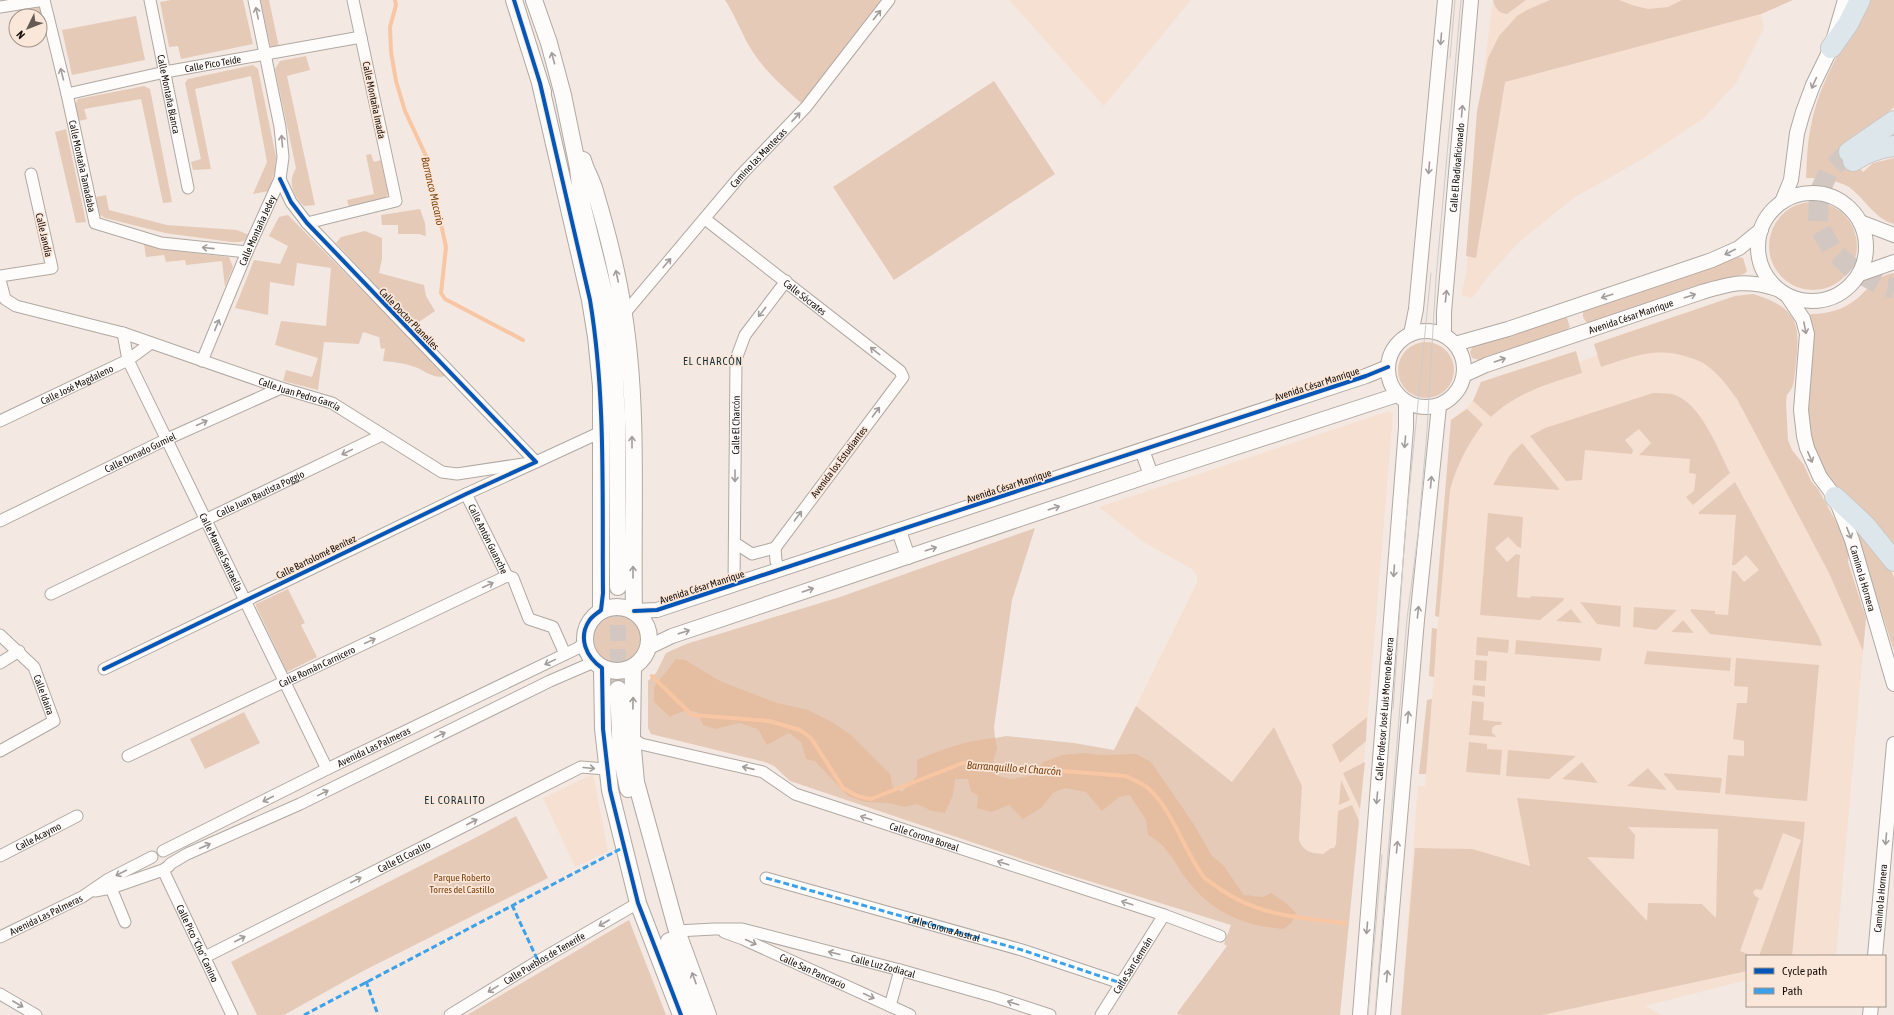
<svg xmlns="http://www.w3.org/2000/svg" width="1894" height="1015" font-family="'Asap Condensed',sans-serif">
  <rect width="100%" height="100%" fill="#f3e8e2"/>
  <path fill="#f6e0d2" d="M1009,0H1191L1104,106Z
    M1493,0H1793L1761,14L1764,28L1736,83L1704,118L1641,160L1575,197L1519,242L1490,274L1472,298L1461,295L1466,275L1483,79Z
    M1701,308L1785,436L1866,618L1836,956L1801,954L1800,956H1747V980L1645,1006L1662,1015H1401L1418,786H1425L1426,775L1419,774L1427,700L1432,699L1434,677L1429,676L1432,628L1437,629L1439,617L1435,616L1451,420L1469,406L1478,392L1481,382L1576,351L1579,362L1598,355L1594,344Z
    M1389,411L1393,414L1356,856L1312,853L1307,852L1299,840L1302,786L1274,727L1232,782L1136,706L1197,583V576L1192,569L1142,541L1099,507Z
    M593,774L608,851L575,867L543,798Z"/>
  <path fill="#e6cab8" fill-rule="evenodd" d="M171,0H243L253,44L181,59L178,46L169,47L160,2Z
    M260,0H269L279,47L271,49Z
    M725,0H889L806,107C784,88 762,69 748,44C740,29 734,14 725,0Z
    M1493,0H1526L1507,14C1499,13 1495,9 1493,0Z
    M1550,0H1619L1632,5L1648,9L1668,7L1682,0H1793L1761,14L1505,82L1476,258L1466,256L1477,111L1488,58L1499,36L1517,16L1527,10Z
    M1869,0H1894V107L1883,117L1842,145L1863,172L1873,163L1894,158V224C1873,219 1863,194 1845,185C1834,180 1819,178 1806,178C1807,161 1807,143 1811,126C1819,81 1847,39 1869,0Z
    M40,7L45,30H40V16H31L30,9Z
    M136,16L145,60L72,75L62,30Z
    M306,56L310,70L287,76L315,205L304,206C293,195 287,183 296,168L275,69L280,61Z
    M253,65L258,69L276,157L275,170L269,191L253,194L267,162L251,76L195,89L211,169L193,170L191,162L201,159L185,83L188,79Z
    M994,81L1055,174L894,280L833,187Z
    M144,86L150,89L172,202L163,203L141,99L84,109L87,119L79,121L75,105L78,99Z
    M66,129L86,222L76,223L55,132Z
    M371,154L374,162L381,160L388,194L385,199L349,207L347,200L374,194L366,155Z
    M106,195L109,210L167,225L237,230L249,235L247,240L240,242H231L165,233L105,218L100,215L96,197Z
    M1769 246a44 44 0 1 1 88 0a44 44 0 1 1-88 0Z
    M420,209L425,223L426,236L419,234H398V225H382L381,215Z
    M288,215L447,376C432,379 428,372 415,367C404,363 394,362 383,361L385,348L381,349L379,337L363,332L359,344L324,342L318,390L283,381L286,370L312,377L318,358L275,345L281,321L326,326L331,268L297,263L294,286L270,282L268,315L235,308L254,260L280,264L288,246L269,236L279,217Z
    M365,231L382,238V259L379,273L424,285L426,296L435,311L413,326L336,243L341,237Z
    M144,244L159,249L229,257L233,267L225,287L222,261L186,265L185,260L166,262L164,255L146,257Z
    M1739,257L1743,258L1747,271L1744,274L1591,323L1586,322L1583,317V312L1586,308Z
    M1894,273V550L1829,479L1811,442L1807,407L1809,317L1811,314C1831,314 1849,308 1863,293C1872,284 1880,275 1894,273Z
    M1753,294C1807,310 1799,333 1794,381L1792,388L1787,395L1786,402L1788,440L1792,450L1804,465L1811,481L1818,489L1845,538L1849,552L1848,562L1866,618L1863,651L1829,573L1737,399C1729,388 1721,377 1710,368C1704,362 1694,359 1685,356C1654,347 1631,357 1601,367L1594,344L1735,296Z
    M1561,317L1567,318L1570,327L1565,331L1479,360L1472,358L1470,352L1473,346Z
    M1398 370a28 28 0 1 1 56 0a28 28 0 1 1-56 0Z
    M1576,351L1582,373C1548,384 1517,392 1491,417L1473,401L1481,382Z
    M1653,393C1659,393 1666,393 1672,394C1701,402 1717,448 1730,473L1693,505L1686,497L1694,491L1696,474L1689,473L1690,459L1639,455L1651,443L1639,429L1625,440L1633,450L1632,454L1585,450L1582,480L1566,481L1530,436L1545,428Z
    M1467,409L1483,424C1467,445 1457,465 1450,490L1439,617L1435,616L1451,420Z
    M1522,443L1560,490L1493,485L1510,455Z
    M1735,482L1819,637L1822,646L1710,634L1691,612V609L1715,611V614L1728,615L1732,571H1735L1744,582L1759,570L1746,555L1735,565H1732L1736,515L1699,514V512Z
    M1488,513L1523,517L1521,548L1518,547L1508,537L1495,548L1507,562L1516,554L1520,555L1517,597L1530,598L1531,596L1564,598L1563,601L1540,620L1480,615Z
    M1035,528L1012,600L994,727L995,738L1006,736L1074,743L1114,750L1136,706L1232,782L1274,727L1302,786L1299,840C1304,852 1311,853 1323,854L1331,848H1334L1336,844L1338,811L1352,805L1359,821L1340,1015H1180L1177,1013L1227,946L1224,944L1231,925L1063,873L790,781L774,766L765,762L651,734L648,728V681L656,673L666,653L686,644L840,597Z
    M1858,530L1889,567L1894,577V651L1857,535Z
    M288,589L305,623L301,625L317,657L287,672L256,606V604Z
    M1580,602L1621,606L1620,627L1597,624Z
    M1634,607L1677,610L1656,630L1633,627Z
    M1571,609L1582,623L1556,621Z
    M591 639a26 26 0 1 1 52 0a26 26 0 1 1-52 0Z
    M1683,620L1694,633L1671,632Z
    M1432,628L1437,629L1434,677L1429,676Z
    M1477,637L1509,640L1508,653L1488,651V656L1476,655Z
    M1516,640L1602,648L1600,661L1515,654Z
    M1647,651L1731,658L1730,671L1644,664Z
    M1736,658L1819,665L1807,801L1725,794L1728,755L1744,756V741L1733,739L1737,703H1747L1748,687L1734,686Z
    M1475,660L1487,661L1486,681L1474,680Z
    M1473,685L1485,686V697L1472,695Z
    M1432,699L1426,774H1419L1427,700Z
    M1472,701L1484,702L1483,720L1502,722L1501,725H1496L1492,728V733L1497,737L1469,735Z
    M244,712L260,743L205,769L190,739Z
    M1367,717L1366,741L1340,763L1332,745Z
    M1469,742L1487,744V749L1502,750L1500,775L1466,772Z
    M1508,750L1576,756L1549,779L1506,776Z
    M1365,762L1360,809L1343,773Z
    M1582,762L1598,783L1562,779Z
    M1648,768L1667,790L1627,786Z
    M1663,773L1722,778L1720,793L1677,790Z
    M1341,780L1350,800L1339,805Z
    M1517,798L1805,822L1792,956H1759L1801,840L1783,833L1762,890L1756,889L1753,892L1755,896L1759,898L1740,951L1753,956H1747V971L1542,1015H1401L1415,848L1472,849L1530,866ZM1628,827L1718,829L1716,918L1702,904L1648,903L1647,921L1587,857L1634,859L1635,835Z
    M516,816L548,878L363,971L284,1015H257L231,962L477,837Z
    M629,920L666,1015H467Z"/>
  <path fill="#e5bda1" d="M676,659L685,660L720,681L777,703L808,710L832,722L851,735L890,774L893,787L902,792L917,776V760C942,749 968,740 995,738L997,749L993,761L998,776L1011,779L1034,775L1043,762L1062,755L1084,753L1101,755L1136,754L1151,762L1193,823L1212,856L1223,865L1244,895L1263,897L1271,893L1286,903L1296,913L1292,922L1284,929C1242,926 1209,911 1184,876C1173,860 1166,844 1148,835L1146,820L1130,795L1119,797L1102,811L1086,792L1065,788L1053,793L1042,807L1023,819L1009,805L992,812L977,808L978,796L971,791L968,779H955L953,795L945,813L932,811L917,804L905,807L889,803L865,802L848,796L815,761L806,759L801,742L789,733L767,745L758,729L739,723L715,729L703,725L698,713C689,708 679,712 670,717L654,702V687Z"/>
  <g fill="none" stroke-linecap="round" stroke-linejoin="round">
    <path stroke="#f9c6a4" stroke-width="4" d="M395,0L396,5L390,27L391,52L396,81L405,111L426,156L446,247L441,293L445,299L523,340
      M652,676L692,715L769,721L800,730L811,738L843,788L857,796L871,799L963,763L1126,776C1133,780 1142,783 1148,788C1172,809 1184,850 1203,876C1207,881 1215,885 1220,889C1259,916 1300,918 1345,923"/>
    <path stroke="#d2c7c1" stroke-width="16" stroke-dasharray="16 8" stroke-linecap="butt" d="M618,689V587"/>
    <path stroke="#d2c7c1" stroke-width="20" stroke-dasharray="20 10" stroke-linecap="butt" d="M1849,152L1830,169L1819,193L1818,225L1833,251L1855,271L1883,286L1894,288"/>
    <defs>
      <g id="minor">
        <path id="s1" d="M150,0L188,188"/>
        <path id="s2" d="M0,7L44,0L67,94L95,223L161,243L247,252"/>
        <path id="s3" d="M67,94L165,72L361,37"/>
        <path id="s4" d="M705,219L900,371L903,377L775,548"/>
        <path d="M307,223L396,201L353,0"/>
        <path d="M0,276L52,268L31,174"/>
        <path id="s5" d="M0,280L5,299L16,306L123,333L281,388L332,403L442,472L457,474L536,462L601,432"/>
        <path id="s6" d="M624,314L741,175L806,107L889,0"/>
        <path id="s7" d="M123,333L128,360L327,769"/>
        <path id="s8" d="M202,361L247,252L280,179L283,157L280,127L254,0"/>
        <path id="s9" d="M0,421L128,360L151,343"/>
        <path id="s10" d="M466,494L507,576L513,578L529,619L553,627L565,654"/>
        <path id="s11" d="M0,521L167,439L281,388"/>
        <path d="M735,543L752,554L775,548"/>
        <path d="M775,548L776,561L780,570"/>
        <path id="s12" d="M734,585L736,359L745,335L786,281"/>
        <path id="s13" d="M51,594L382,435"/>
        <path id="s14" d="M0,635L34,667L54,721L0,751"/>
        <path d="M0,663L19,651"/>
        <path d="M104,669L466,494L536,462L307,223L291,202L280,179"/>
        <path id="s15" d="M632,738L641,744L763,772L795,794L1164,915L1220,936"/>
        <path id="s16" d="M128,756L507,576"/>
        <path id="s17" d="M163,851L327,769L578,648L584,643"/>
        <path id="s18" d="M0,856L77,816"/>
        <path d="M170,864L187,854L300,804L550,681L594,662"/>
        <path id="s19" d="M163,870L232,1015"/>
        <path d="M766,878L1022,950L1121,983"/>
        <path d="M111,888L125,922"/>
        <path d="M95,891L111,888L163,870L169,866"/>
        <path id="s20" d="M677,931L714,929H742L900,970L995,997L1050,1015"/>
        <path id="s21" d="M724,932L743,939L910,1015"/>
        <path id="s22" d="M0,937L82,897L107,880L152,857"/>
        <path id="s23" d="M205,957L581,767L606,769"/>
        <path d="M0,994L36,1015"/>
        <path d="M890,1006L900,970"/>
        <path id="s24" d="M450,1015L538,961L638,903"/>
        <path id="s25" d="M1101,1015L1164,915"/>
      </g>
      <g id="tertiary">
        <circle cx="1812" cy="247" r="54"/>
        <path d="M1782,202L1791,180L1797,133L1803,112L1813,85L1831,48L1845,0"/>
        <path d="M1860,222L1894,235"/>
        <path d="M1860,274L1894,262"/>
        <path id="s26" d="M1787,295L1803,319L1807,334L1801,410L1804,436L1807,448L1820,477L1835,497L1852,540L1894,684"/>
        <circle cx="1426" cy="369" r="38"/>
        <path d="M1411,334L1416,309L1445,0"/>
        <path id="s27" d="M1444,335V312L1471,0"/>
        <path d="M1455,344L1508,329L1712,260L1739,248L1761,230"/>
        <path id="s28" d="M1464,375L1486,365L1702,292C1732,283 1747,279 1777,289"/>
        <path d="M1142,450L1151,475"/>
        <path d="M899,531L908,557"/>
        <path d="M634,611L657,610L1366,376L1388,367"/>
        <path d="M649,647L672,636L1151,475L1397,395"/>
        <path id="s29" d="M1875,956L1894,744"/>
        <path id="s30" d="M1360,1015L1406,428V403"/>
        <path d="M1383,1015L1417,620L1439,406"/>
        <path d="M1870,1015L1871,1006"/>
      </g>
      <path id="secondary" d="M514,0L543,92
        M534,0L549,43L563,95L578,168L582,204L604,292L613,344L617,418L618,587
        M540,83L590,300L596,337L601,386V610
        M583,160C586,171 592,180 595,191C607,231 618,273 624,315C639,411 632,514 634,611
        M585 639a32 32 0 1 1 64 0a32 32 0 1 1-64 0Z
        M633,667L632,738L636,782L677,931L708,1015
        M602,668L603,729L610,790L638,903L681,1015
        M618,689L621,755L628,789
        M669,941L695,1015"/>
      <path id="motorway" d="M1831,48L1848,24L1860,0
        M1849,152L1894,121
        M1853,161C1867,152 1878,148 1894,146
        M1835,497L1865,525L1894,561"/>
    </defs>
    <use href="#minor" stroke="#b0a8a2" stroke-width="13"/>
    <use href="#tertiary" stroke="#b0a8a2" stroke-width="16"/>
    <use href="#secondary" stroke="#b0a8a2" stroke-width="18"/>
    <use href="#motorway" stroke="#cdc7c3" stroke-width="22"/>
    <use href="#minor" stroke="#fdfcfb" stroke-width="11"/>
    <use href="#tertiary" stroke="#fdfcfb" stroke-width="14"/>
    <use href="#secondary" stroke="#fdfcfb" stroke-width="16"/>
    <use href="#motorway" stroke="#dde6ea" stroke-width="20"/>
    <path stroke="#cecbc9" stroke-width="1" d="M1450,58L1455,0
      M1393,709L1405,533L1431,273
      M1368,1015L1382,855
      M1375,1015L1407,619L1418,534L1427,431L1436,278L1461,0"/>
    <g stroke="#3da1e9" stroke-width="3" stroke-dasharray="6 3" stroke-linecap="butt">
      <path id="s31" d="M766,878L1022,950L1121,983"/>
      <path d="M512,905L538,961"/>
      <path d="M366,981L378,1015"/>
      <path d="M304,1015L624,847"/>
    </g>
    <defs>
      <path id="cycleway" d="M514,0L540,83L590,300C606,397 602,495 603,593L601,610C598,613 592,616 589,621C578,638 586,657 602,668L603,729L610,790L638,903L681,1015
        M634,611L657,610L1366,376L1388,367
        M104,669L466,494L536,462L307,223L291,202L280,179"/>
    </defs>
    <use href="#cycleway" stroke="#fbe7da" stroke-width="6"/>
    <use href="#cycleway" stroke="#0057b8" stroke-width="4"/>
  </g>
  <defs><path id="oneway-shaft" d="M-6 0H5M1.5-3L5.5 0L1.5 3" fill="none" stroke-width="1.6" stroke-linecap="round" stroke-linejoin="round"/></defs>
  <g stroke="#a19d9a">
    <use href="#oneway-shaft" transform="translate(257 13) rotate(-102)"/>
    <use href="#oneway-shaft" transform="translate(877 15) rotate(-52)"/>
    <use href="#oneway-shaft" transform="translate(1441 39) rotate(95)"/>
    <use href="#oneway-shaft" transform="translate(553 58) rotate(-105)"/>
    <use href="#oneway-shaft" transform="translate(62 74) rotate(-104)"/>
    <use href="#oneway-shaft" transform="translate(1814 83) rotate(114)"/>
    <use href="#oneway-shaft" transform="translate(1462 111) rotate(-85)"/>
    <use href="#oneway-shaft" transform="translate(796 117) rotate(-47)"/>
    <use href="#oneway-shaft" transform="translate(282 141) rotate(-95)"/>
    <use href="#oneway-shaft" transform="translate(1429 168) rotate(95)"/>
    <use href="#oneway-shaft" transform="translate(208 248) rotate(-174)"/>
    <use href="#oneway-shaft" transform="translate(1730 252) rotate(153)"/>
    <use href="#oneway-shaft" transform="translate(667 263) rotate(-50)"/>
    <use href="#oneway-shaft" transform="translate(617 276) rotate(-102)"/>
    <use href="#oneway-shaft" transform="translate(1446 296) rotate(-84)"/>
    <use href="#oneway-shaft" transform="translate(1607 296) rotate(162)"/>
    <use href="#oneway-shaft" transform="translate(1690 296) rotate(-18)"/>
    <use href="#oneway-shaft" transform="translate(762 312) rotate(128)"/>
    <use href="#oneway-shaft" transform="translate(217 325) rotate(-68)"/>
    <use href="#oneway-shaft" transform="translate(1805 328) rotate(79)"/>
    <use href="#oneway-shaft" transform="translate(875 351) rotate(-142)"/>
    <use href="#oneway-shaft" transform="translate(1500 360) rotate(-19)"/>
    <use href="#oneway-shaft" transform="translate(876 412) rotate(-53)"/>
    <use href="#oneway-shaft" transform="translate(202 423) rotate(-25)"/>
    <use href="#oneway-shaft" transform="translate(632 442) rotate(-90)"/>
    <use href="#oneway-shaft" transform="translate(1405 442) rotate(95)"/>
    <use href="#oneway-shaft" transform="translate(347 452) rotate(154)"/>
    <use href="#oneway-shaft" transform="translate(1810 457) rotate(67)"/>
    <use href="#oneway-shaft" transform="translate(735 476) rotate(90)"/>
    <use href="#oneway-shaft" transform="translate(1431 482) rotate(-85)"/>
    <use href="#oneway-shaft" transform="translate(1054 508) rotate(-18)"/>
    <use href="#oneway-shaft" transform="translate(798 516) rotate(-53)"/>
    <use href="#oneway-shaft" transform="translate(1849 533) rotate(68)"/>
    <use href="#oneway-shaft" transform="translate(931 549) rotate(-18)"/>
    <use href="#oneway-shaft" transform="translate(1394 571) rotate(94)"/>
    <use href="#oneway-shaft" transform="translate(633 572) rotate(-90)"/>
    <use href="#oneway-shaft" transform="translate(488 585) rotate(-25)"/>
    <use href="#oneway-shaft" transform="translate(808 590) rotate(-19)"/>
    <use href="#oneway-shaft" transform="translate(1418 612) rotate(-84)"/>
    <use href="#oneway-shaft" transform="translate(684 632) rotate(-18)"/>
    <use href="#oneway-shaft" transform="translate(370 641) rotate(-25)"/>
    <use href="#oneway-shaft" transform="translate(550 662) rotate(154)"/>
    <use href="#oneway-shaft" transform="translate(633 703) rotate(-89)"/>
    <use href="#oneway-shaft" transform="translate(1408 717) rotate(-85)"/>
    <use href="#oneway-shaft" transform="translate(440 735) rotate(-26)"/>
    <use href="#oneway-shaft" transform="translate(589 768) rotate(5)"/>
    <use href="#oneway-shaft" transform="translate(748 768) rotate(-167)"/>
    <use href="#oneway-shaft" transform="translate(323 793) rotate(-26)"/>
    <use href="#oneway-shaft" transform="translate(1377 798) rotate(95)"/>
    <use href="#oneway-shaft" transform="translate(268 799) rotate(153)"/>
    <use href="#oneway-shaft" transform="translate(866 818) rotate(-162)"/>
    <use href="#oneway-shaft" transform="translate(472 822) rotate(-27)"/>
    <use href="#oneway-shaft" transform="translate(1886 839) rotate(95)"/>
    <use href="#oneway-shaft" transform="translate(205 846) rotate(-24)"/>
    <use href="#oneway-shaft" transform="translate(1397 847) rotate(-85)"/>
    <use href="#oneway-shaft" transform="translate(1003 863) rotate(-162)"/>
    <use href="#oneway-shaft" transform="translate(121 873) rotate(153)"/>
    <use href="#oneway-shaft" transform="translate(356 880) rotate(-27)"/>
    <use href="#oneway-shaft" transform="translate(1127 903) rotate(-162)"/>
    <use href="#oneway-shaft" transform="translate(604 923) rotate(150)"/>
    <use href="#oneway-shaft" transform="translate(1367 928) rotate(95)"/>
    <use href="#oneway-shaft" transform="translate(240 939) rotate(-27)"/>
    <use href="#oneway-shaft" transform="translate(751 942) rotate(25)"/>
    <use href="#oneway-shaft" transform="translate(834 953) rotate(-166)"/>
    <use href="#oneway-shaft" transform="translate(1387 976) rotate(-85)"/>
    <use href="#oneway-shaft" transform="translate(694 978) rotate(-110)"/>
    <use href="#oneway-shaft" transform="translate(493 989) rotate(148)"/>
    <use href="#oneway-shaft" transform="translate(869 996) rotate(25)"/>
    <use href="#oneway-shaft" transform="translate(1013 1003) rotate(-162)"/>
    <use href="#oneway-shaft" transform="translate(18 1004) rotate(30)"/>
  </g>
  <g text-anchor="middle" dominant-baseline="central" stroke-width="3.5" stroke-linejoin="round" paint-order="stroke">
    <g font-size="10" fill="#170f09" stroke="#fbe7da">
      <text stroke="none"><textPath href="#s3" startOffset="149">Calle Pico Teide</textPath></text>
      <text stroke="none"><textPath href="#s1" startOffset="96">Calle Montaña Blanca</textPath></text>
      <text transform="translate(374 100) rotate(78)">Calle Montaña Imada</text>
      <text stroke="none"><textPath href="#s6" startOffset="206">Camino las Mantecas</textPath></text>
      <text stroke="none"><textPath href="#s2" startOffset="215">Calle Montaña Tamadaba</textPath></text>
      <text stroke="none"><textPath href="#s27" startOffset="168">Calle El Radioaficionado</textPath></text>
      <text stroke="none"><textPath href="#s8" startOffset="142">Calle Montaña Jedey</textPath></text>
      <text transform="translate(44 235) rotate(77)">Calle Jandía</text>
      <text stroke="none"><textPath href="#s4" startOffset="127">Calle Sócrates</textPath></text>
      <text stroke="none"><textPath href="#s28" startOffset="177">Avenida César Manrique</textPath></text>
      <text transform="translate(409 319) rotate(46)">Calle Doctor Planelles</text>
      <text transform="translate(1317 384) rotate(-18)">Avenida César Manrique</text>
      <text stroke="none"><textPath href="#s9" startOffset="85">Calle José Magdaleno</textPath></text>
      <text stroke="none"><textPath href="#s5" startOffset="330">Calle Juan Pedro García</textPath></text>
      <text stroke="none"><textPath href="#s12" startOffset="160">Calle El Charcón</textPath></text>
      <text stroke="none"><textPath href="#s11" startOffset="156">Calle Donado Gumiel</textPath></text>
      <text transform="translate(839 462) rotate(-53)">Avenida los Estudiantes</text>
      <text transform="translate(1009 486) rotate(-18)">Avenida César Manrique</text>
      <text stroke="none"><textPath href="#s13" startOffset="232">Calle Juan Bautista Poggio</textPath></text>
      <text stroke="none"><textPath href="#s10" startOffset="50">Calle Antón Guanche</textPath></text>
      <text stroke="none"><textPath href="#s7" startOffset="241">Calle Manuel Santaella</textPath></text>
      <text transform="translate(316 557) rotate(-26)">Calle Bartolomé Benítez</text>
      <text stroke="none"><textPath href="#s26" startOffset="302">Camino la Hornera</textPath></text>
      <text transform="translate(702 587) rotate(-18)">Avenida César Manrique</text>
      <text stroke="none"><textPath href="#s16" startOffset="209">Calle Román Carnicero</textPath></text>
      <text stroke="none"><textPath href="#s14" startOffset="76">Calle Idaira</textPath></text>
      <text stroke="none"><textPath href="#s30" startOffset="307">Calle Profesor José Luis Moreno Becerra</textPath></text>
      <text stroke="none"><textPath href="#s17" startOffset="235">Avenida Las Palmeras</textPath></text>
      <text stroke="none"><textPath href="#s18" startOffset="43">Calle Acaymo</textPath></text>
      <text stroke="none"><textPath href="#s15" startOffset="311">Calle Corona Boreal</textPath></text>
      <text stroke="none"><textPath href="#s23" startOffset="223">Calle El Coralito</textPath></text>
      <text stroke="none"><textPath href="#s29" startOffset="58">Camino la Hornera</textPath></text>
      <text stroke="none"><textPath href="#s22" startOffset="51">Avenida Las Palmeras</textPath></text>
      <text stroke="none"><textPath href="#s31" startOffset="185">Calle Corona Austral</textPath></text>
      <text stroke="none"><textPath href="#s19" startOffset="81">Calle Pico "Cho" Canino</textPath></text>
      <text stroke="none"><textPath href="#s24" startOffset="110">Calle Pueblos de Tenerife</textPath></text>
      <text stroke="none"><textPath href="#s25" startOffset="59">Calle San Germán</textPath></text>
      <text stroke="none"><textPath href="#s20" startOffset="211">Calle Luz Zodiacal</textPath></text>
      <text stroke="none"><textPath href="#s21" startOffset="97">Calle San Pancracio</textPath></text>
    </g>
    <g font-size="10" fill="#7b3f08" stroke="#fbe7da">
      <text x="462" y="877">Parque Roberto<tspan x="462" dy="12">Torres del Castillo</tspan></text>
    </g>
    <g font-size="11" font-style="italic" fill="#7f430e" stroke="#fbe7da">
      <text transform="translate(433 191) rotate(77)">Barranco Macario</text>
      <text transform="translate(1014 768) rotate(4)">Barranquillo el Charcón</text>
    </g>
    <g font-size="11" letter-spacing="1" fill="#12303a" stroke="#fbe7da">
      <text x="713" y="361">EL CHARCÓN</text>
      <text x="455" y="800">EL CORALITO</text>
    </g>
  </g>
  <rect x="1746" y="955" width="140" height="52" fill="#fbe7da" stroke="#a09186"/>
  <rect x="1754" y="968" width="20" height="6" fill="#0057b8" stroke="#a09186"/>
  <text x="1782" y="975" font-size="12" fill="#170f09">Cycle path</text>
  <rect x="1754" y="988" width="20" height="6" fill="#3da1e9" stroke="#a09186"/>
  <text x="1782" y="995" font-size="12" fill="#170f09">Path</text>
  <g transform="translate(28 28) rotate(227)"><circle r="19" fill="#fbe7da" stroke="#a09186"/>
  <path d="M0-3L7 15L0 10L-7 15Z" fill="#645b55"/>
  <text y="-6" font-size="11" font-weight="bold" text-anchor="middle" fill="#170f09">N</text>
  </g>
</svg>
